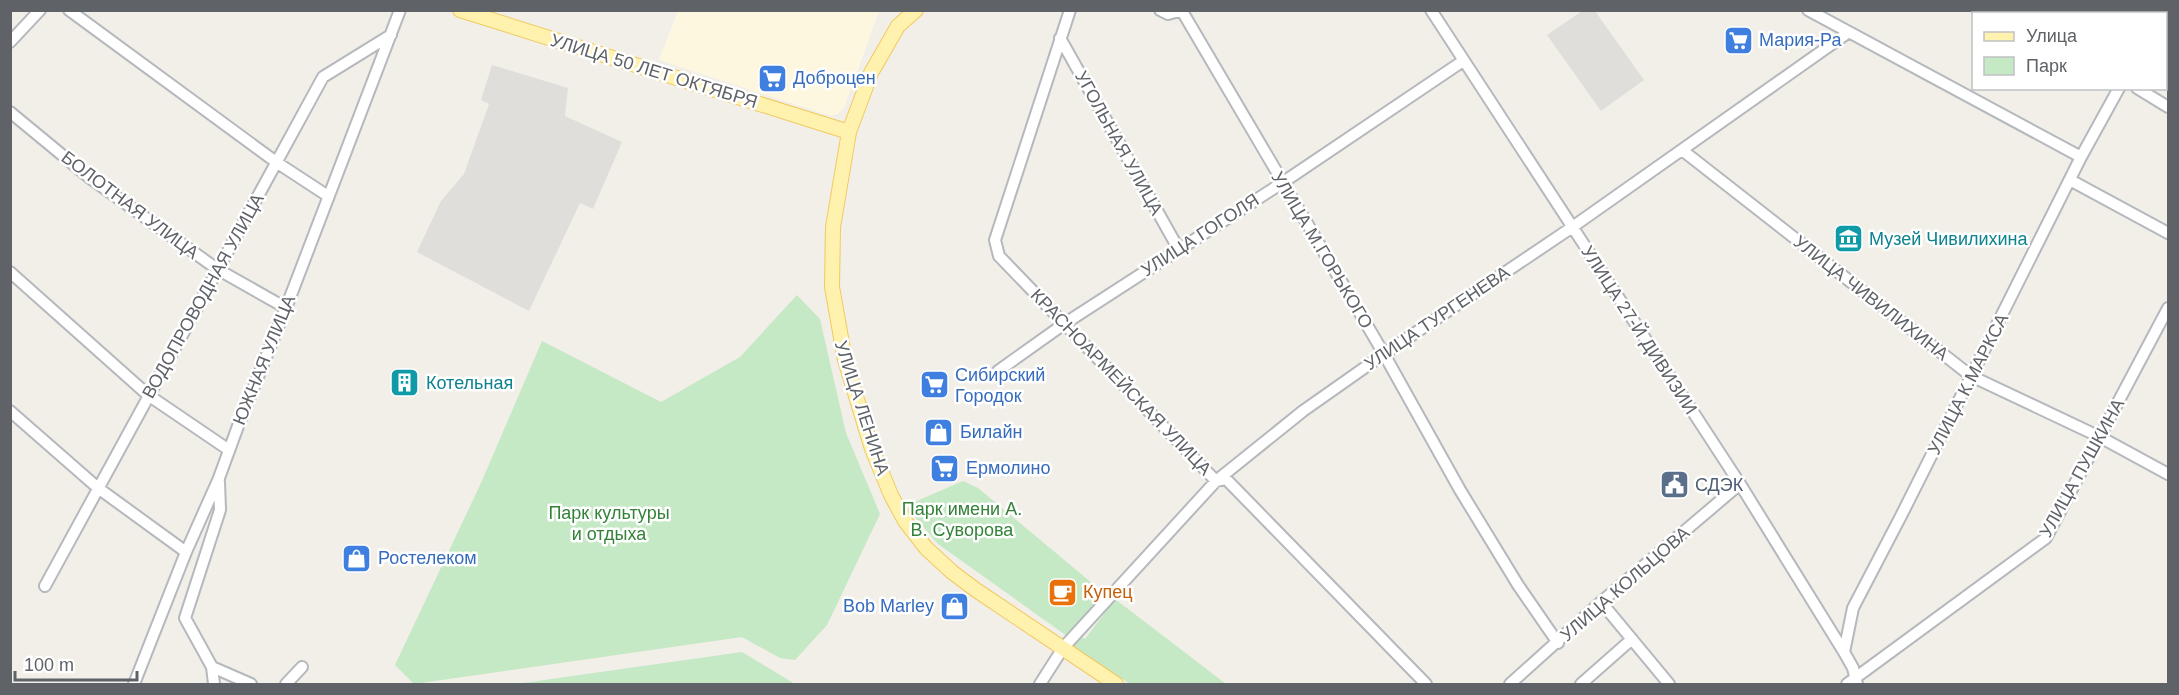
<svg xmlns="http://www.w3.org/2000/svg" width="2179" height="695" font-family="Helvetica,sans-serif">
  <rect width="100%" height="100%" fill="#f1efe8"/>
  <path fill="#fef7e0" d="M678,11V10L879,11L844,108L838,114L831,116L659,60Z"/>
  <path fill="#e0deda" d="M1582,11H1595L1644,80L1601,111L1547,35Z
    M492,65L568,88L565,116L622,142L593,209L580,203L529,311L417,252L441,201L464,174L489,104L481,100Z"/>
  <path fill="#c5e8c5" d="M797,295L820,319L846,433L880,514L827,625L795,660L780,658L742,637L414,684L395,665L481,483L542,341L661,402L740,357Z
    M963,481L978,488L1105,594L1067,636L938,544L908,509L910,504Z
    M1115,599L1226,684H1130L1070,645L1078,635L1085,639Z
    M742,652L795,684H516Z"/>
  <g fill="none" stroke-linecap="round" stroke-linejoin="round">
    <defs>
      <path id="minor" d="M69,10L276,162L328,196
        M1070,10L995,240L999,256L1216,481L1226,479L1426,684
        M1160,10L1168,14L1183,10
        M1431,10L1740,484L1844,652
        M1808,10L2081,157
        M2009,10L2014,14
        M1182,11L1384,354L1460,490L1518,585L1558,643
        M2157,14L2158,10
        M1060,38L1178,248
        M10,42L40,10
        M2137,88L2168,107
        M10,112L90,178L217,269L286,308
        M1682,150L1971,376L2100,437L2168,474
        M2070,180L2168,233
        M10,272L148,395L229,450
        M998,371L1064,324L1282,183L1463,61
        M10,411L98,488L186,552
        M45,586L323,77L391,35
        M1601,602L1669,684
        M212,667L251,684
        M134,684L186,552L219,478L238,426L286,308L400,10
        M214,684L212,667L185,618L220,510L219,482
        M286,684L302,667
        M1040,684L1063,648L1216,481L1303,411L1384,354L1571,228L1849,32
        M1510,684L1601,602L1740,484
        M1581,684L1632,639
        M1847,684L2046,538L2168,308
        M1857,684L1853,668L1844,652L1853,608L1902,514L2081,157L2119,88"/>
      <path id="major" d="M460,10L849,132
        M916,10L898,26L871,73L849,132L833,227L832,287L845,360L872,449L891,495L905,521L926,548L952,572L976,590L1116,684"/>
    </defs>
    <use href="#minor" stroke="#b5b8bc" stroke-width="14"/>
    <use href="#major" stroke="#f2c960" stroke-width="16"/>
    <use href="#minor" stroke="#fff" stroke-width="10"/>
    <use href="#major" stroke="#fff2af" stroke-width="14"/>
  </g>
  <defs>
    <symbol id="supermarket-square" viewBox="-11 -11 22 22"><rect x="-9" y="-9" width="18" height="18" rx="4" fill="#3f7fe0" stroke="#fff"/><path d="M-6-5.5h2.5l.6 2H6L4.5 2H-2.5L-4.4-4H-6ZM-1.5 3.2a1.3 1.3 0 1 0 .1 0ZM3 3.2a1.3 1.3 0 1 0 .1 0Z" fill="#fff"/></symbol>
    <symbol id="museum-square" viewBox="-11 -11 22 22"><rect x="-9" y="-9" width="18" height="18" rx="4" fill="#0f9aa8" stroke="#fff"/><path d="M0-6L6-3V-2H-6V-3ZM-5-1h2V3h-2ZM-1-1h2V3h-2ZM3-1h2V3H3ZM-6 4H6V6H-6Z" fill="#fff"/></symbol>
    <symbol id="building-square" viewBox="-11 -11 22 22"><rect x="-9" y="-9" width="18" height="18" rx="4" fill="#0f9aa8" stroke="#fff"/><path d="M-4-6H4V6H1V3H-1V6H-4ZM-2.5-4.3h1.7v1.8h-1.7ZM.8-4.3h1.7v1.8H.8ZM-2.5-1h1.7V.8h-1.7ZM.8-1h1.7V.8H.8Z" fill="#fff"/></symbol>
    <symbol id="shop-square" viewBox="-11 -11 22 22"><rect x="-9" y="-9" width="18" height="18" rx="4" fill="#3f7fe0" stroke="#fff"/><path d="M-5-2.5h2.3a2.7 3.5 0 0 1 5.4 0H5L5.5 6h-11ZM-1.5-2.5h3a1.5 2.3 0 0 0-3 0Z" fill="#fff"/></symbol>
    <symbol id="civic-square" viewBox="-11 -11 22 22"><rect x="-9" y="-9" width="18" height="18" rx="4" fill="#5c6f8a" stroke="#fff"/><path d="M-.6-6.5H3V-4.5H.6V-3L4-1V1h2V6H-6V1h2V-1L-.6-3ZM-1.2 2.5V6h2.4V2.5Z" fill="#fff"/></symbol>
    <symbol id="cafe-square" viewBox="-11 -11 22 22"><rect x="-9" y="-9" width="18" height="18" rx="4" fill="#e8710a" stroke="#fff"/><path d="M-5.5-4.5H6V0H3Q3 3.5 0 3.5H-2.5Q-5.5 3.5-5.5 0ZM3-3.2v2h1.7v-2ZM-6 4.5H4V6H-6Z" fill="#fff"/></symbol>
  </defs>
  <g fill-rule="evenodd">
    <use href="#supermarket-square" x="1722" y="24" width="33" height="33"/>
    <use href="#supermarket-square" x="756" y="62" width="33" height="33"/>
    <use href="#museum-square" x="1832" y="222" width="33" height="33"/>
    <use href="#building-square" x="388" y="366" width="33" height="33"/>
    <use href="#supermarket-square" x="918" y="368" width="33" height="33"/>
    <use href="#shop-square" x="922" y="416" width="33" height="33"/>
    <use href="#supermarket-square" x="928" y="452" width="33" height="33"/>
    <use href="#civic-square" x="1658" y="468" width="33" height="33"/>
    <use href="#shop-square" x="340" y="542" width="33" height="33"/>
    <use href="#cafe-square" x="1046" y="576" width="33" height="33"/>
    <use href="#shop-square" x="938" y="590" width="33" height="33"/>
  </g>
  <g text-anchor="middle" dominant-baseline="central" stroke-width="5" stroke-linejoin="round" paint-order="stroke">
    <g font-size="18" fill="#366cbe" stroke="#fff" text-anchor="start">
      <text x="1759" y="40">Мария-Ра</text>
      <text x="793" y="78">Доброцен</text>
      <text x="955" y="375">Сибирский<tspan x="955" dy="21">Городок</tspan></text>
      <text x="960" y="432">Билайн</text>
      <text x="966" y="468">Ермолино</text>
      <text x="378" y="558">Ростелеком</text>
      <text x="934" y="606" text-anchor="end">Bob Marley</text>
    </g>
    <g font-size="18" fill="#5f6368" stroke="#fff">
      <text transform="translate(654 71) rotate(17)">УЛИЦА 50 ЛЕТ ОКТЯБРЯ</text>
      <text transform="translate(1119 143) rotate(61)">УГОЛЬНАЯ УЛИЦА</text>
      <text transform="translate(130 205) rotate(37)">БОЛОТНАЯ УЛИЦА</text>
      <text transform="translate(1200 235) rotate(-33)">УЛИЦА ГОГОЛЯ</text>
      <text transform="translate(1322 250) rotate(59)">УЛИЦА М.ГОРЬКОГО</text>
      <text transform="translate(203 296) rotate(-61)">ВОДОПРОВОДНАЯ УЛИЦА</text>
      <text transform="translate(1871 298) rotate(38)">УЛИЦА ЧИВИЛИХИНА</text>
      <text transform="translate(1437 318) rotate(-34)">УЛИЦА ТУРГЕНЕВА</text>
      <text transform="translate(1639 330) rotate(57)">УЛИЦА 27-Й ДИВИЗИИ</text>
      <text transform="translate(264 360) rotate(-68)">ЮЖНАЯ УЛИЦА</text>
      <text transform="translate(1121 382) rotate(46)">КРАСНОАРМЕЙСКАЯ УЛИЦА</text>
      <text transform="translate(1968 384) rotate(-63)">УЛИЦА К.МАРКСА</text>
      <text transform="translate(862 408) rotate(72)">УЛИЦА ЛЕНИНА</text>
      <text transform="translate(2082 468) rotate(-61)">УЛИЦА ПУШКИНА</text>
      <text transform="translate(1625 584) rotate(-41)">УЛИЦА КОЛЬЦОВА</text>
    </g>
    <g font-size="18" fill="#0d838f" stroke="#fff" text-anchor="start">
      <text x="1869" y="239">Музей Чивилихина</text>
      <text x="426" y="383">Котельная</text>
    </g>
    <g font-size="18" fill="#4e5e75" stroke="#fff" text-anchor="start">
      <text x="1695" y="485">СДЭК</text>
    </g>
    <g font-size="18" fill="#348238" stroke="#fff">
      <text x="962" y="509">Парк имени А.<tspan x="962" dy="21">В. Суворова</tspan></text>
      <text x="609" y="513">Парк культуры<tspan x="609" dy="21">и отдыха</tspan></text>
    </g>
    <g font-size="18" fill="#c56008" stroke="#fff" text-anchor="start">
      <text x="1083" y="592">Купец</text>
    </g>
  </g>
  <rect width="2179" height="695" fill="none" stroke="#5f6368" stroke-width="24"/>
  <rect x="1972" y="12" width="195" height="78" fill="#ffffff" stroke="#bfc1c3" stroke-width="1.5"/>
  <rect x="1984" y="32" width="30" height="9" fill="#fff2af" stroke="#bfc1c3" stroke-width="1.5"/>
  <text x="2026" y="42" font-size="18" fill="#5f6368">Улица</text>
  <rect x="1984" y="57" width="30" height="18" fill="#c5e8c5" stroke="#bfc1c3" stroke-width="1.5"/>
  <text x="2026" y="72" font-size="18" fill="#5f6368">Парк</text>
  <path d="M15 671v9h122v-9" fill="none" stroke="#5f6368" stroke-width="3"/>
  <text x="24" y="671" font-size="18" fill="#5f6368" stroke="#ffffff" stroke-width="4.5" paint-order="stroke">100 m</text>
</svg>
